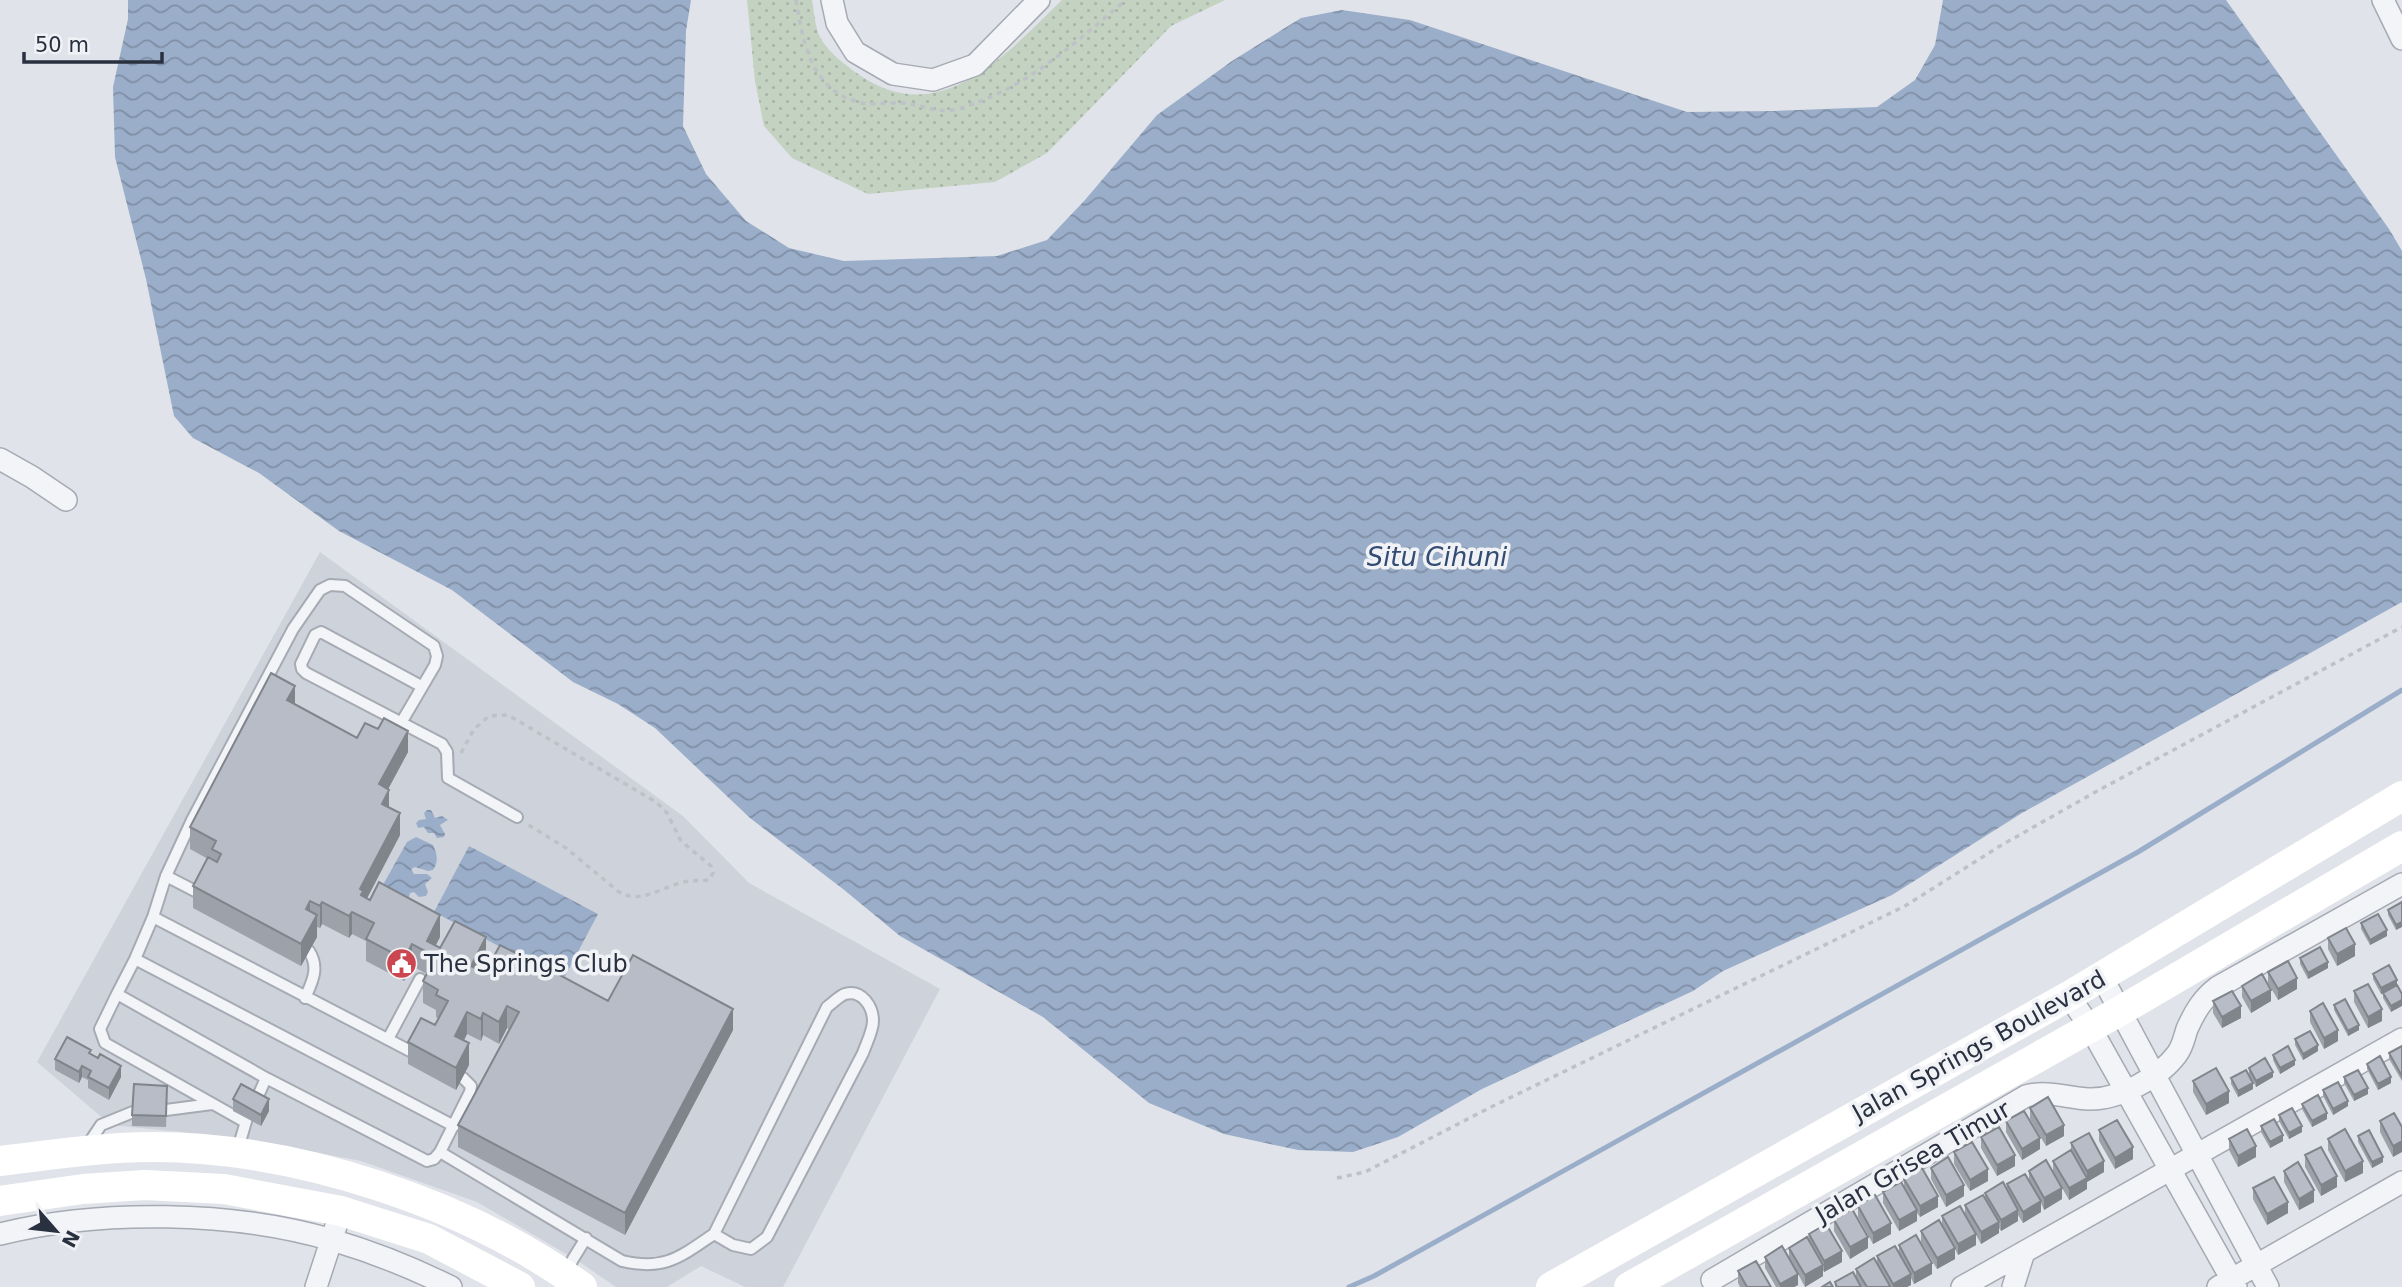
<svg xmlns="http://www.w3.org/2000/svg" width="2402" height="1287" font-family="'DejaVu Sans',sans-serif">
  <defs>
    <pattern id="park-dots" width="8" height="8" patternUnits="userSpaceOnUse" patternTransform="scale(1.75)"><rect width="8" height="8" fill="#c4d3c1"/><path d="M2 2h.1M6 6h.1" fill="none" stroke="#a8b5a7" stroke-width="1.8" stroke-linecap="round"/></pattern>
    <pattern id="water-waves" width="16" height="10" patternUnits="userSpaceOnUse" patternTransform="scale(1.75)"><rect width="16" height="10" fill="#9baec9"/><path d="M0 5q4-4 8 0t8 0" fill="none" stroke="#7e8ea5"/></pattern>
  </defs>
  <rect width="100%" height="100%" fill="#e0e3e9"/>
  <path fill="#ced2db" d="M320,552L683,816L749,883L940,989L783,1287H745L701,1266L667,1287H616L578,1261L477,1202L361,1161L241,1138L111,1125L37,1062Z"/>
  <path fill="url(#park-dots)" d="M747,0H812C814,11 815,27 820,37C828,52 844,64 858,74C940,132 1006,54 1062,0H1225L1171,26L1047,153L995,182L868,194L792,158L764,126L755,81Z"/>
  <path fill="url(#water-waves)" d="M128,0H691L686,31L683,126L706,174L746,221L789,248L844,261L997,256L1047,240L1085,200L1157,115L1232,61L1301,18L1342,10L1410,20L1687,112L1774,111L1877,107L1915,80L1935,45L1943,0H2226L2389,229L2402,251V602L2022,813L1892,895L1723,971L1693,991L1482,1089L1398,1137L1353,1152L1298,1150L1224,1134L1149,1103L1043,1017L900,936L843,889L750,818L655,728L618,704L573,682L452,590L339,531L259,473L193,438L174,416L146,279L115,157L113,87L128,19Z
    M427,810H431L435,818L442,816L448,820L440,825L445,834L444,837L437,838L434,833H428L424,827L418,828L416,823L419,820L426,819L424,813Z
    M416,837L433,845C437,854 439,861 433,870L428,871L415,867L411,869L414,874H427L432,878L425,884L428,892L426,896L419,897L414,892L410,893L409,897L401,899C398,891 395,889 387,889L384,883L407,842Z
    M469,846L598,914L563,980L434,912Z"/>
  <g fill="none" stroke-linecap="round" stroke-linejoin="round">
    <path stroke="#9baec9" stroke-width="5" d="M1349,1287L1374,1276L2138,852L2402,690"/>
    <defs>
      <path id="service" d="M421,686L321,632L315,635L301,664L302,669L306,673L442,744L447,752L448,778L517,817
        M401,723L435,665L437,656L434,646L345,586L330,585L320,590L293,629L192,820L166,876L153,917L135,959L117,994L266,1078L427,1161L434,1159L440,1152L470,1092L471,1086L463,1078
        M166,876L201,894
        M153,917L414,1053
        M135,959L454,1126
        M117,994L100,1029L105,1043L245,1122
        M305,998C312,982 320,968 309,951
        M388,1039L420,979
        M255,1103L266,1078
        M166,1110L212,1104
        M87,1146L101,1125L133,1112
        M237,1152L247,1118
        M440,1152L622,1261C665,1271 680,1257 714,1234L827,1007C833,1003 839,996 845,994C862,989 873,1007 873,1021C873,1031 866,1044 863,1053L767,1237L751,1249L733,1245L714,1234
        M565,1275L573,1259L586,1238"/>
      <path id="minor" d="M832,0L837,23L855,52L893,74L933,80L975,65L1039,0
        M2383,0L2402,39
        M0,459L32,477L66,500
        M2102,977L2268,1287
        M2069,996L2090,1027L2236,1287
        M0,1234C100,1209 233,1211 332,1240C373,1252 413,1268 451,1287
        M1712,1280L2026,1096C2048,1090 2067,1098 2089,1099C2119,1100 2160,1077 2177,1054C2183,1046 2184,1038 2187,1029C2195,1011 2203,998 2218,987L2402,884
        M316,1287L336,1226
        M1962,1287L2402,1039
        M2013,1287L2024,1252
        M2218,1287L2402,1182"/>
    </defs>
    <use href="#service" stroke="#a5aab3" stroke-width="14"/>
    <use href="#minor" stroke="#a5aab3" stroke-width="24"/>
    <path stroke="#bec1c7" stroke-width="3.5" stroke-dasharray="5 5" stroke-linecap="butt" d="M796,0C803,41 810,89 858,102C870,106 888,102 900,103C918,103 934,113 952,110C961,109 970,105 978,102C1035,81 1080,38 1126,0
      M461,753L474,729L489,716L508,715L656,802L667,813L681,841L711,866L713,873L709,880C699,881 689,880 680,883C658,889 641,904 619,892L566,848L527,824
      M1337,1178L1365,1172L1491,1107L1905,906L2000,846L2099,790L2402,627"/>
    <use href="#service" stroke="#f3f4f7" stroke-width="10"/>
    <use href="#minor" stroke="#f3f4f7" stroke-width="21"/>
    <path stroke="#fff" stroke-width="30" d="M0,1161C50,1155 102,1147 153,1147C296,1147 466,1203 582,1287
      M0,1201L83,1189L145,1185L224,1189L341,1211L429,1239L520,1287
      M1551,1287L2069,996L2402,796
      M1629,1287L2120,1011L2402,846"/>
  </g>
  <path fill="#9da2aa" d="M295,705L357,738L408,752L388,789L389,808L400,835L367,898L440,937L436,945L440,948L486,959L480,971L485,973L531,967L608,1001L733,1030L625,1235L458,1147V1125L509,1029L507,1028L499,1044L483,1035L481,1041L467,1034L464,1040L469,1065L456,1090L408,1064V1042L435,1025L439,1019L436,1017V1010L423,1003V981L427,974L412,966L404,981L366,961V941L352,934L349,938L322,924L320,928L317,927V937L301,966L193,908V886L208,859L190,849V827Z
    M2402,902L2396,930L2388,915V910Z
    M2361,923L2387,936L2370,945L2361,929Z
    M2328,938L2355,956L2337,966L2328,949Z
    M2300,958L2328,968L2308,979L2300,964Z
    M2268,972L2297,989L2278,1000L2268,983Z
    M2373,974L2397,980L2391,1012L2383,998V993L2381,994L2373,979Z
    M2242,986L2271,1001L2251,1013L2242,997Z
    M2354,991L2382,1021L2368,1028L2354,1002Z
    M2213,1001L2241,1018L2222,1028L2213,1013Z
    M2334,1005L2359,1030L2348,1036L2334,1010Z
    M2310,1011L2338,1041L2324,1049L2310,1022Z
    M2295,1039L2318,1051L2303,1060L2295,1045Z
    M2402,1046V1081L2389,1059V1053Z
    M91,1054L121,1077L109,1100L88,1088V1080L82,1077L79,1083L55,1070V1059Z
    M2273,1055L2295,1065L2280,1074L2273,1060Z
    M2367,1064L2391,1083L2378,1090L2367,1069Z
    M2249,1068L2273,1077L2256,1087L2249,1074Z
    M2344,1077L2368,1094L2354,1101L2344,1083Z
    M2231,1078L2253,1089L2238,1097L2231,1084Z
    M2193,1081L2229,1103L2206,1115L2193,1092Z
    M2323,1090L2348,1106L2333,1115L2323,1096Z
    M167,1097L166,1127L132,1126V1115Z
    M233,1099L269,1111L261,1126L233,1111Z
    M2302,1104L2327,1119L2312,1127L2302,1109Z
    M2030,1108L2064,1136L2046,1146L2030,1119Z
    M2394,1113L2393,1157L2380,1132V1121Z
    M2279,1115L2302,1132L2289,1139L2279,1121Z
    M2006,1121L2040,1149L2022,1160L2006,1132Z
    M2261,1126L2283,1141L2270,1148L2261,1132Z
    M2099,1130L2133,1159L2115,1169L2099,1141Z
    M2358,1136L2383,1162L2372,1168L2358,1142Z
    M1981,1137L2015,1166L1997,1176L1981,1148Z
    M2229,1139L2256,1157L2238,1167L2229,1150Z
    M2328,1139L2363,1173L2345,1182L2328,1150Z
    M2071,1143L2104,1172L2087,1182V1189L2069,1200L2053,1172V1161L2071,1151Z
    M1954,1152L1988,1181L1970,1191L1954,1164Z
    M2305,1155L2337,1187L2321,1196L2305,1167Z
    M1931,1168L1964,1196L1946,1207L1931,1179Z
    M2029,1171L2062,1199L2044,1210L2041,1203V1212L2023,1223L2018,1215V1221L2001,1231L1999,1228V1233L1981,1244L1976,1235V1245L1958,1255L1955,1249V1259L1937,1269L1921,1242V1231L1942,1226V1216L1965,1215V1205L1985,1198V1193L2007,1190V1184L2029,1180Z
    M2284,1171L2314,1202L2299,1210L2284,1182Z
    M1904,1179L1938,1207L1920,1217L1917,1213V1221L1899,1231L1883,1203V1192L1904,1187Z
    M2253,1188L2288,1213L2267,1225L2253,1199Z
    M1858,1206L1891,1234L1873,1244L1858,1217Z
    M1834,1220L1868,1248L1850,1259L1834,1231Z
    M1809,1234L1842,1262L1824,1272L1823,1270V1276L1805,1287L1798,1274V1285L1794,1287H1776L1765,1268V1257L1789,1259V1248L1809,1240Z
    M1899,1245L1932,1274L1914,1284L1911,1278V1285L1907,1287H1835V1282L1856,1279V1269L1877,1263V1256L1899,1252Z
    M1738,1271L1771,1287H1740L1738,1283Z"/>
  <path fill="#80848b" d="M295,686V707L287,700Z
    M408,731V752L379,806V784Z
    M389,790V812L382,804Z
    M400,813V835L363,906L360,889Z
    M310,901V923L306,909Z
    M322,902V924L320,928V906Z
    M352,912V934L349,938V916Z
    M317,915V937L301,966V944Z
    M440,915V937L431,954L427,941Z
    M2402,922V927L2396,930V925Z
    M2387,930V936L2370,945V940Z
    M486,937V959L471,988V966Z
    M412,944V966L404,981V959Z
    M2355,944V956L2337,966V954Z
    M2328,962V968L2308,979V973Z
    M2297,978V989L2278,1000V989Z
    M2397,980V985L2381,994V988Z
    M2271,990V1001L2251,1013V1001Z
    M2402,1000V1006L2391,1012V1006Z
    M507,1006V1028L499,1044V1022Z
    M2241,1006V1018L2222,1028V1017Z
    M733,1009V1030L625,1235V1213Z
    M2382,1009V1021L2368,1028V1017Z
    M467,1012V1034L455,1058V1036Z
    M483,1013V1035L481,1041V1019Z
    M2359,1025V1030L2348,1036V1031Z
    M2338,1030V1041L2324,1049V1038Z
    M469,1043V1065L456,1090V1068Z
    M2318,1045V1051L2303,1060V1054Z
    M2295,1060V1065L2280,1074V1068Z
    M82,1066V1077L79,1083V1072Z
    M121,1066V1077L109,1100V1088Z
    M2273,1072V1077L2256,1087V1081Z
    M2391,1077V1083L2378,1090V1084Z
    M2253,1083V1089L2238,1097V1091Z
    M2368,1088V1094L2354,1101V1095Z
    M2229,1091V1103L2206,1115V1104Z
    M269,1099V1111L261,1126V1115Z
    M2348,1101V1106L2333,1115V1109Z
    M2327,1113V1119L2312,1127V1121Z
    M2064,1125V1136L2046,1146V1135Z
    M2302,1126V1132L2289,1139V1133Z
    M2283,1135V1141L2270,1148V1142Z
    M2040,1138V1149L2022,1160V1149Z
    M2402,1141V1152L2393,1157V1146Z
    M2256,1146V1157L2238,1167V1156Z
    M2133,1147V1159L2115,1169V1158Z
    M2015,1155V1166L1997,1176V1165Z
    M2383,1157V1162L2372,1168V1162Z
    M2104,1161V1172L2087,1182V1189L2069,1200V1188L2087,1178V1171Z
    M2363,1161V1173L2345,1182V1171Z
    M1988,1169V1181L1970,1191V1180Z
    M2337,1176V1187L2321,1196V1185Z
    M1964,1185V1196L1946,1207V1195Z
    M2062,1188V1199L2044,1210V1198Z
    M2314,1190V1202L2299,1210V1199Z
    M1938,1196V1207L1920,1217V1206Z
    M2041,1201V1212L2023,1223V1212Z
    M2288,1202V1213L2267,1225V1214Z
    M1917,1210V1221L1899,1231V1220Z
    M2018,1210V1221L2001,1231V1220Z
    M1999,1222V1233L1981,1244V1232Z
    M1891,1223V1234L1873,1244V1233Z
    M1976,1234V1245L1958,1255V1244Z
    M1868,1237V1248L1850,1259V1247Z
    M1955,1248V1259L1937,1269V1258Z
    M1842,1251V1262L1824,1272V1261Z
    M1932,1263V1274L1914,1284V1273Z
    M1823,1265V1276L1805,1287V1275Z
    M1798,1274V1285L1794,1287H1780V1284Z
    M1911,1274V1285L1907,1287H1893V1284Z"/>
  <path fill="#b7bcc6" stroke="#80848b" stroke-width="2" d="M271,673L295,686L287,700L357,738L365,723L378,729L384,718L408,731L379,784L389,790L382,804L400,813L360,889L363,891L361,895L370,900L379,882L440,915L427,941L440,948L455,921L486,937L471,966L485,973L500,945L531,961L528,966L540,972L543,966L608,1001L633,955L733,1009L625,1213L458,1125L519,1012L507,1006L499,1022L483,1013L481,1019L467,1012L455,1036L469,1043L456,1068L408,1042L421,1018L435,1025L448,1001L436,995L438,990L423,981L436,957L412,944L404,959L366,939L374,923L352,912L349,916L322,902L320,906L310,901L306,909L317,915L301,944L193,886L208,857L217,862L221,854L212,849L216,841L190,827Z
    M2402,902V922L2396,925L2388,910Z
    M2378,914L2387,930L2370,940L2361,923Z
    M2346,928L2355,944L2337,954L2328,938Z
    M2320,947L2328,962L2308,973L2300,958Z
    M2288,961L2297,978L2278,989L2268,972Z
    M2389,965L2397,980L2381,988L2373,974Z
    M2262,974L2271,990L2251,1001L2242,986Z
    M2368,984L2382,1009L2368,1017L2354,991Z
    M2397,985L2402,994V1000L2391,1006L2383,993Z
    M2232,991L2241,1006L2222,1017L2213,1001Z
    M2345,999L2359,1025L2348,1031L2334,1005Z
    M2323,1003L2338,1030L2324,1038L2310,1011Z
    M2310,1031L2318,1045L2303,1054L2295,1039Z
    M67,1037L91,1050L89,1053L98,1058L100,1054L121,1066L109,1088L88,1077L91,1071L82,1066L79,1072L55,1059Z
    M2288,1046L2295,1060L2280,1068L2273,1055Z
    M2402,1046V1076L2389,1053Z
    M2380,1056L2391,1077L2378,1084L2367,1064Z
    M2265,1058L2273,1072L2256,1081L2249,1068Z
    M2216,1068L2229,1091L2206,1104L2193,1081Z
    M2246,1070L2253,1083L2238,1091L2231,1078Z
    M2358,1070L2368,1088L2354,1095L2344,1077Z
    M2338,1082L2348,1101L2333,1109L2323,1090Z
    M134,1084L167,1086L166,1116L132,1115Z
    M241,1084L269,1099L261,1115L233,1099Z
    M2318,1095L2327,1113L2312,1121L2302,1104Z
    M2048,1097L2064,1125L2046,1135L2030,1108Z
    M2292,1108L2302,1126L2289,1133L2279,1115Z
    M2024,1111L2040,1138L2022,1149L2006,1121Z
    M2394,1113L2402,1127V1141L2393,1146L2380,1121Z
    M2274,1119L2283,1135L2270,1142L2261,1126Z
    M2117,1120L2133,1147L2115,1158L2099,1130Z
    M1999,1127L2015,1155L1997,1165L1981,1137Z
    M2247,1129L2256,1146L2238,1156L2229,1139Z
    M2345,1129L2363,1161L2345,1171L2328,1139Z
    M2369,1130L2383,1157L2372,1162L2358,1136Z
    M2089,1133L2104,1161L2087,1171L2071,1143Z
    M1972,1142L1988,1169L1970,1180L1954,1152Z
    M2321,1147L2337,1176L2321,1185L2305,1155Z
    M2071,1150L2087,1178L2069,1188L2053,1161Z
    M1948,1157L1964,1185L1946,1195L1931,1168Z
    M2046,1160L2062,1188L2044,1198L2029,1171Z
    M2298,1162L2314,1190L2299,1199L2284,1171Z
    M1922,1168L1938,1196L1920,1206L1904,1179Z
    M2025,1174L2041,1201L2023,1212L2007,1184Z
    M2274,1177L2288,1202L2267,1214L2253,1188Z
    M1901,1182L1917,1210L1899,1220L1883,1192Z
    M2003,1182L2018,1210L2001,1220L1985,1193Z
    M1875,1195L1891,1223L1873,1233L1858,1206Z
    M1983,1195L1999,1222L1981,1232L1965,1205Z
    M1960,1206L1976,1234L1958,1244L1942,1216Z
    M1852,1209L1868,1237L1850,1247L1834,1220Z
    M1939,1220L1955,1248L1937,1258L1921,1231Z
    M1826,1224L1842,1251L1824,1261L1809,1234Z
    M1916,1235L1932,1263L1914,1273L1899,1245Z
    M1807,1237L1823,1265L1805,1275L1789,1248Z
    M1782,1246L1798,1274L1780,1284L1765,1257Z
    M1895,1246L1911,1274L1893,1284L1877,1256Z
    M1874,1258L1890,1286L1888,1287H1867L1856,1269Z
    M1756,1261L1771,1287H1747L1738,1271Z
    M1853,1272L1861,1287H1837L1835,1282Z
    M1830,1282L1833,1287H1822Z"/>
  <defs>
    <symbol id="civic-disc" viewBox="-11 -11 22 22"><circle r="9.5" fill="#cc4651" stroke="#f0f2f6"/><path d="M-.6-6.5H3V-4.5H.6V-3L4-1V1h2V6H-6V1h2V-1L-.6-3ZM-1.2 2.5V6h2.4V2.5Z" fill="#fff"/></symbol>
  </defs>
  <g fill-rule="evenodd">
    <use href="#civic-disc" x="384" y="946" width="35" height="35"/>
  </g>
  <g text-anchor="middle" dominant-baseline="central" stroke-width="7" stroke-linejoin="round" paint-order="stroke">
    <g font-size="24" fill="#293040" stroke="#f0f2f6" text-anchor="start">
      <text x="424" y="964">The Springs Club</text>
    </g>
    <g font-size="24" fill="#293040" stroke="#f0f2f6">
      <text transform="translate(1979 1046) rotate(-29)">Jalan Springs Boulevard</text>
      <text transform="translate(1913 1162) rotate(-30)">Jalan Grisea Timur</text>
    </g>
    <g font-size="26" font-style="italic" fill="#334c74" stroke="#f0f2f6">
      <text x="1437" y="557">Situ Cihuni</text>
    </g>
  </g>
  <g transform="translate(56 1231) rotate(118)" stroke="#f0f2f6" stroke-width="5" paint-order="stroke">
  <path d="M0-5L12 26L0 18L-12 26Z" fill="#293040"/>
  <text y="-10" font-size="19" font-weight="bold" text-anchor="middle" fill="#293040">N</text>
  </g>
  <path d="M24 52v10h138v-10" fill="none" stroke="#293040" stroke-width="3.5"/>
  <text x="35" y="52" font-size="21" fill="#293040" stroke="#f0f2f6" stroke-width="5" paint-order="stroke">50 m</text>
</svg>
